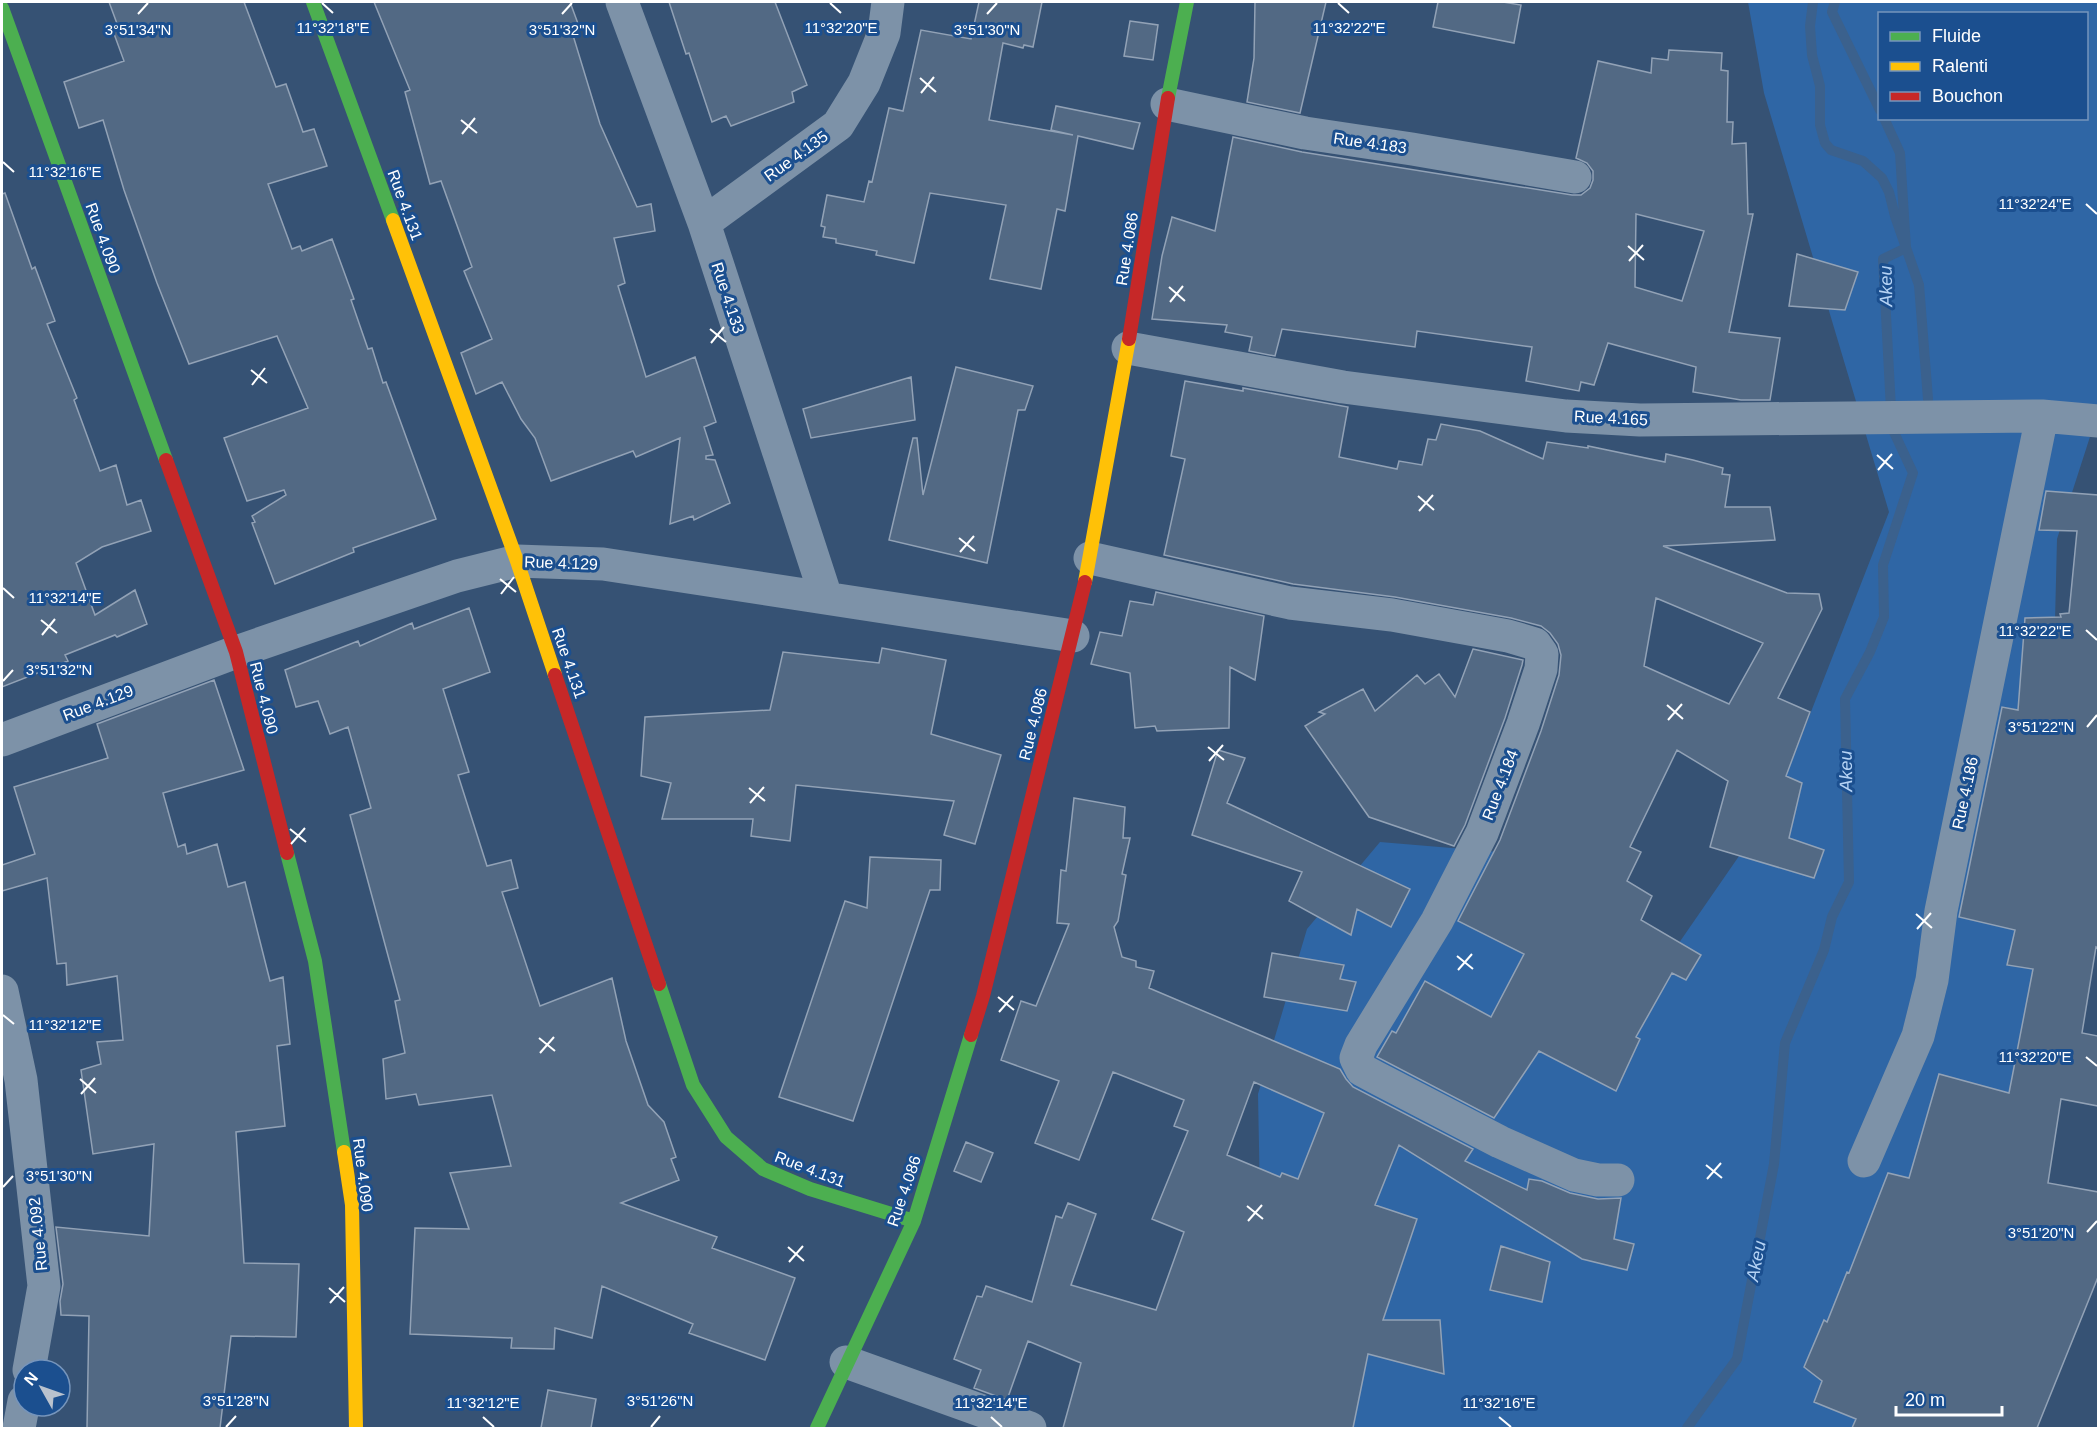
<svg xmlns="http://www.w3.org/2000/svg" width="2100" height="1430" font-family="Helvetica,sans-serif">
  <rect width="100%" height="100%" fill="#365274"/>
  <path fill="#2f66a5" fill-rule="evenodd" d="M1748,2H2098V412L2057,539L2045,1032L1964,1343L1928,1428H1302L1262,1304L1258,1094L1307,929L1380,842L1511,853L1663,966L1775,804L1889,512L1764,93ZM1880,14H2086V118H1880Z"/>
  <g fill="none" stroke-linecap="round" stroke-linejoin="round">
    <path stroke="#3b618d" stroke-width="10" d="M1813,2L1810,26L1812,55L1820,86V125L1825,143L1831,150L1863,161L1882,178L1889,192L1895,216L1919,285L1928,399
      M1835,2L1832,12L1880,110
      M1687,1428L1737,1359L1774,1164L1785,1043L1824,950L1832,917L1849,882L1845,699L1870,652L1884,617L1883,565L1913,473L1892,428L1883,259L1906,248L1900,153L1884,118"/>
  </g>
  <path fill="#526984" stroke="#92a2b6" stroke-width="1.5" fill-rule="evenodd" d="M109,2H244L276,87L286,84L303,132L314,129L327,166L268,184L292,249L300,246L302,251L332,239L354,299L351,300L368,349L372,348L383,383L386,382L436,519L353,548L354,552L275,584L252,523L255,522L252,516L286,495L284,490L247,501L224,438L308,408L277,336L189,364L157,283L124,190L103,120L79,128L64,82L124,61L113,31L119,29Z
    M374,2H570L580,29L572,32L600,124L637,207L651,204L655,231L614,238L625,283L618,286L646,377L695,357L716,422L704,427L713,455L706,456V459L715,460L730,503L694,520L693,516L670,524L680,438L636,457L633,451L551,481L535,438L521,419L502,382L476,394L461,353L492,339L464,271L472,267L441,181L430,184L405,92L410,90Z
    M669,2H775L807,85L792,92L794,102L731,126L726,116L712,122L689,53L686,54Z
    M979,2H1042L1033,47L1024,45L1023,48L1003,43L989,120L1073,135L1051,130L1056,106L1140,123L1133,149L1078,136L1065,211L1057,209L1041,289L990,279L1006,205L930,193L914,263L876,255L877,251L836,243V239L823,237L825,227L821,226L827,195L864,202L869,181L872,182L889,108L903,111L921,30L971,39Z
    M1255,2H1326L1300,113L1247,102L1254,58Z
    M1438,2H1503L1521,5L1514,43L1433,27Z
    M1130,21L1158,25L1153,60L1124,56Z
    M1669,50L1722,53L1721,70L1728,71L1727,122H1733L1732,144L1746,143L1748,214H1753L1729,332L1780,338L1770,400H1741L1693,392L1696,367L1608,343L1594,385L1581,382L1579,391L1526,381L1532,347L1417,331L1415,347L1282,329L1275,356L1249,351L1252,337L1225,332L1227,325L1152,319L1162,256L1172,217L1215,231L1233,137L1302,152L1572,195H1581L1590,188L1593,180V171L1587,163L1576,158L1598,61L1651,73L1652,58L1668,60ZM1636,214L1704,231L1682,301L1635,287Z
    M5,193L32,269L35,267L55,321L47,324L77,398L74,400L100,471L116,465L127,505L141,500L151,531L102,547L76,563L95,615L135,590L147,624L117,637L115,635L65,655L68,661L2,687V194Z
    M1797,254L1858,272L1845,310L1789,306Z
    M956,367L1033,386L1025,410H1018L987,563L889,540L913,438H917L923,495Z
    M911,377L915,420L811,438L803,409Z
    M1185,381L1243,391V388L1348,407L1339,457L1397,469L1399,461L1422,465L1428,439L1436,440L1441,424L1480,431L1543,459L1547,442L1588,448V446L1665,462L1666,454L1693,460L1723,468L1722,474L1730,475L1725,507H1770L1775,540L1663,546L1787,593L1819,594L1822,609L1778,698L1810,712L1786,776L1802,783L1789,838L1824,850L1814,878L1710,847L1728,781L1677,750L1630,847L1641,852L1627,881L1652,896L1641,920L1701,955L1686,980L1672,973L1636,1037L1640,1039L1616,1091L1539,1051L1494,1118L1377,1057L1392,1031L1396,1033L1425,981L1491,1017L1524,954L1458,921L1500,840L1541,731L1559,675L1561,655L1558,644L1550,633L1541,626L1511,618L1395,597L1293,584L1164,555L1185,459L1171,456ZM1656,598L1763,643L1729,704L1644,666Z
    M2046,491L2098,495V948L2096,947L2082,1033L2098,1036V1106L2061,1099L2048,1183L2098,1192V1277L2037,1428H1852L1856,1419L1814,1402L1822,1381L1804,1367L1824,1320L1827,1322L1847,1272L1849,1273L1888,1173L1909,1178L1939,1074L2009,1093L2033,969L2007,965L2015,930L1959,917L2002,707L2018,710L2025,618L2061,617L2060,614L2069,613L2077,531L2039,530Z
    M1156,592L1264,616L1255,680L1230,667L1229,728L1157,731L1155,726L1135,728L1130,673L1091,664L1100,632L1122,636L1130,601L1153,605Z
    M469,608L490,672L443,689L469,772L458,775L487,866L511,860L518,888L502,892L540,1006L612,978L626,1041L648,1105L664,1122L676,1157L671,1159L679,1180L621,1203L717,1237L712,1248L795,1278L765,1360L689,1333L693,1324L602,1286L592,1338L555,1328L554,1349L511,1348L512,1338L410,1334L415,1228L469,1229L450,1173L511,1166L492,1095L419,1105L416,1094L386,1099L383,1059L405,1053L395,1001L400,1000L350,815L371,808L348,727L330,734L318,701L296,707L285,670L358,641L360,646L412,623L414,629Z
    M882,648L946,660L931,734L1001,755L975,844L944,835L954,801L796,785L790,841L751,836L753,819H662L671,783L641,776L645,717L770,710L783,652L879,663Z
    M1473,649L1523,660L1522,665L1505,718L1465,825L1454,846L1369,817L1305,726L1325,714L1319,712L1363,689L1375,711L1417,675L1425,684L1439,674L1455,697Z
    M214,680L244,770L163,793L178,847L185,844L187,854L217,844L228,887L245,882L270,981L283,977L290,1044L277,1046L285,1126L236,1132L244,1263L299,1264L296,1337L231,1336L220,1428H87L89,1316L61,1315L60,1301L63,1284L56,1227L149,1236L154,1144L93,1154L81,1070L101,1064L97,1042L123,1040L117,976L67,985L66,963L57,964L47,878L2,891V865L35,854L14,787L108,758L97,724Z
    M1218,750L1245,758L1227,803L1410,889L1391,927L1357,909L1351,935L1289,901L1302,872L1192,835Z
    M1074,798L1125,807L1123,838H1130L1122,874L1126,875L1118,921L1114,927L1122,957L1136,961V967L1154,971L1149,988L1340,1069L1346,1079L1353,1087L1473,1149L1465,1161L1527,1190L1529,1179L1542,1181L1570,1193L1598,1199L1621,1198L1614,1239L1634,1244L1627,1270L1582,1259L1399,1145L1375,1205L1417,1219L1383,1320H1440L1444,1374L1368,1354L1353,1428H1063L1081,1363L1028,1341L1007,1400L974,1388L981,1370L954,1359L977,1296L982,1297L986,1286L1032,1302L1056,1216L1062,1218L1068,1203L1096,1214L1071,1285L1156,1310L1184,1232L1152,1219L1188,1131L1174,1126L1184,1100L1113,1072L1079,1160L1035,1143L1059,1081L1001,1060L1021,1001L1036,1006L1069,924L1057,923L1061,870L1066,871ZM1254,1082L1324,1113L1298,1179L1282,1173L1280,1177L1227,1155Z
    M870,857L941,860L940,890H930L853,1121L779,1097L845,901L867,908Z
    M1272,953L1344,965L1340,979L1356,982L1347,1011L1264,997Z
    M966,1142L993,1153L981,1182L954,1171Z
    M1501,1246L1550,1262L1542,1302L1490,1290Z
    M548,1390L596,1399L591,1428H541Z"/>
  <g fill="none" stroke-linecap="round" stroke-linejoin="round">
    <path stroke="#7d92a8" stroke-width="33" d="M622,2L704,223L826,597
      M1167,104L1305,133L1412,149L1575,177
      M704,223L838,125L864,83L884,33L888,2
      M1128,348L1343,387L1566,416L1640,420L2042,416L2098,421
      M1090,558L1290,603L1392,615L1508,636L1535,644L1542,654L1541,669L1523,724L1482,833L1437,921L1361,1045L1356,1058L1362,1070L1375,1077L1500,1142L1574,1175L1598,1180H1618
      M2,740L236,652L457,576L517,561L603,564L1073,636
      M2,991L21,1080L44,1286L29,1370
      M1864,1161L1918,1036L1932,980L1941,911L2042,416
      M846,1362L1030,1428
      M19,1428L24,1401"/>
    <path stroke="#4caf50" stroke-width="14" d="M313,2L393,220
      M2,8L166,460
      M1168,98L1187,2
      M287,853L315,961L344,1152
      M659,984L693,1085L726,1137L763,1169L810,1189L914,1221
      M817,1428L914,1221L971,1035"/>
    <path stroke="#ffc107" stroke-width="14" d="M393,220L517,561L555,675
      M1085,582L1129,339
      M344,1152L352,1205L356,1428"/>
    <path stroke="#c62828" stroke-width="14" d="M1129,339L1168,98
      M166,460L236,652L287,853
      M555,675L659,984
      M971,1035L983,996L1085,582"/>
  </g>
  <path fill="none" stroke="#fff" stroke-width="2" d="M322,3L333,13M830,3L841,13M1338,3L1349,13M138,14L148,3M562,14L572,3M987,14L997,3M920,78L936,92M921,93L934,77M461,120L477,133M462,134L475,118M3,162L14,172M2086,204L2097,214M1628,246L1644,260M1629,261L1643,245M1169,287L1185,301M1170,302L1183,286M710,329L726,342M711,343L724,327M251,370L267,383M252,385L265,368M1877,455L1893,469M1878,470L1892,454M1418,496L1434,510M1419,511L1433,495M959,538L975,551M960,552L974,536M500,579L516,592M3,588L14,598M501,594L514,577M41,620L57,633M2086,630L2097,640M42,635L55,619M3,681L13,670M1667,705L1683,719M1668,720L1682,704M2087,727L2097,715M1208,747L1224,760M1209,761L1223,745M749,788L765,801M750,803L764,787M290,829L306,842M291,844L305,828M1916,914L1932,928M1917,929L1931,913M1457,956L1473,969M1458,970L1472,954M998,997L1014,1010M999,1012L1013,996M3,1015L14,1024M539,1038L555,1051M540,1053L554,1037M2086,1057L2097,1066M80,1079L96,1093M81,1094L95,1078M1706,1165L1722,1178M1707,1179L1721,1163M3,1187L13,1176M1247,1206L1263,1219M1248,1221L1262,1205M2087,1232L2097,1221M788,1247L804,1261M789,1262L803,1246M329,1288L345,1302M330,1303L344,1287M483,1417L494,1427M991,1417L1002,1427M1499,1417L1511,1427M226,1427L236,1416M651,1427L660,1416"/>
  <g text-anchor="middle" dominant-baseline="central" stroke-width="6" stroke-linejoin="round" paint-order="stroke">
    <g font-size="16" fill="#fff" stroke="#1b4f8f">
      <text transform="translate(1370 143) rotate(8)">Rue 4.183</text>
      <text transform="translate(796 156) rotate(-36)">Rue 4.135</text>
      <text transform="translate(405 205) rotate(70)">Rue 4.131</text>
      <text transform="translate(103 238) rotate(70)">Rue 4.090</text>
      <text transform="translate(1127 249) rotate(-81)">Rue 4.086</text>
      <text transform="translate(728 298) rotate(72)">Rue 4.133</text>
      <text transform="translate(1611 418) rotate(3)">Rue 4.165</text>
      <text transform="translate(561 563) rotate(2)">Rue 4.129</text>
      <text transform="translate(569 663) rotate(71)">Rue 4.131</text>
      <text transform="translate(264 698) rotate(76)">Rue 4.090</text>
      <text transform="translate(98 703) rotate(-21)">Rue 4.129</text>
      <text transform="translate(1033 724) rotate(-76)">Rue 4.086</text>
      <text transform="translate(1500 785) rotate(-69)">Rue 4.184</text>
      <text transform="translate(1965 793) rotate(-78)">Rue 4.186</text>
      <text transform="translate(810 1169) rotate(21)">Rue 4.131</text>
      <text transform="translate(363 1175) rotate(83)">Rue 4.090</text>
      <text transform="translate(904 1191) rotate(-71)">Rue 4.086</text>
      <text transform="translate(38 1234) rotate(-96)">Rue 4.092</text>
    </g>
    <g font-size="18" font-style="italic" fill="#b5d3f5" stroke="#1b4f8f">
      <text transform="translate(1886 286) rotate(-91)">Akeu</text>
      <text transform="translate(1846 771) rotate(-91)">Akeu</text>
      <text transform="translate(1756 1261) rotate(-79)">Akeu</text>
    </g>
  </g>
  <g font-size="15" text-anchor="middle" fill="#fff" stroke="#1b4f8f" stroke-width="6" stroke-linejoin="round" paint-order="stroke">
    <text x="333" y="33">11°32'18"E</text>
    <text x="841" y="33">11°32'20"E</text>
    <text x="1349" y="33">11°32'22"E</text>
    <text x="138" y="35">3°51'34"N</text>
    <text x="562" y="35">3°51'32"N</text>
    <text x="987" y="35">3°51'30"N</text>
    <text x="65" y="177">11°32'16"E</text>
    <text x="2035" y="209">11°32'24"E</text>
    <text x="65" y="603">11°32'14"E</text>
    <text x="2035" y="636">11°32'22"E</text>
    <text x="59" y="675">3°51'32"N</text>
    <text x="2041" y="732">3°51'22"N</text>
    <text x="65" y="1030">11°32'12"E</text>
    <text x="2035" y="1062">11°32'20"E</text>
    <text x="59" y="1181">3°51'30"N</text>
    <text x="2041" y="1238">3°51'20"N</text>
    <text x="236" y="1406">3°51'28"N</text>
    <text x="660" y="1406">3°51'26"N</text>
    <text x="483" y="1408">11°32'12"E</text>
    <text x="991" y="1408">11°32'14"E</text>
    <text x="1499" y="1408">11°32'16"E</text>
  </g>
  <rect width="2100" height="1430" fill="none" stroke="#ffffff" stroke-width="6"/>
  <rect x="1878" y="12" width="210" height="108" fill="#1b4f8f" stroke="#7695bc" stroke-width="1.5"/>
  <rect x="1890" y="32" width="30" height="9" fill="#4caf50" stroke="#7695bc" stroke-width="1.5"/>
  <text x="1932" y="42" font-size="18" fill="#ffffff">Fluide</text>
  <rect x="1890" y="62" width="30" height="9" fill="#ffc107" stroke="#7695bc" stroke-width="1.5"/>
  <text x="1932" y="72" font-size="18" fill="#ffffff">Ralenti</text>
  <rect x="1890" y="92" width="30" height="9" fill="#c62828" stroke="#7695bc" stroke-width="1.5"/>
  <text x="1932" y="102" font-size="18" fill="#ffffff">Bouchon</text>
  <g transform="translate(42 1388) rotate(310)"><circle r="28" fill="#1b4f8f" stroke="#7695bc" stroke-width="1.5"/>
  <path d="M0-4.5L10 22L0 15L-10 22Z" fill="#b9c2ce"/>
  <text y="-9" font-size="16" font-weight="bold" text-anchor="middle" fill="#ffffff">N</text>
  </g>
  <path d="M1896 1406v9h106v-9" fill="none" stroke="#ffffff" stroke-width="3"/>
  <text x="1905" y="1406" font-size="18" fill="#ffffff" stroke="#1b4f8f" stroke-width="4.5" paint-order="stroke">20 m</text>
</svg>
